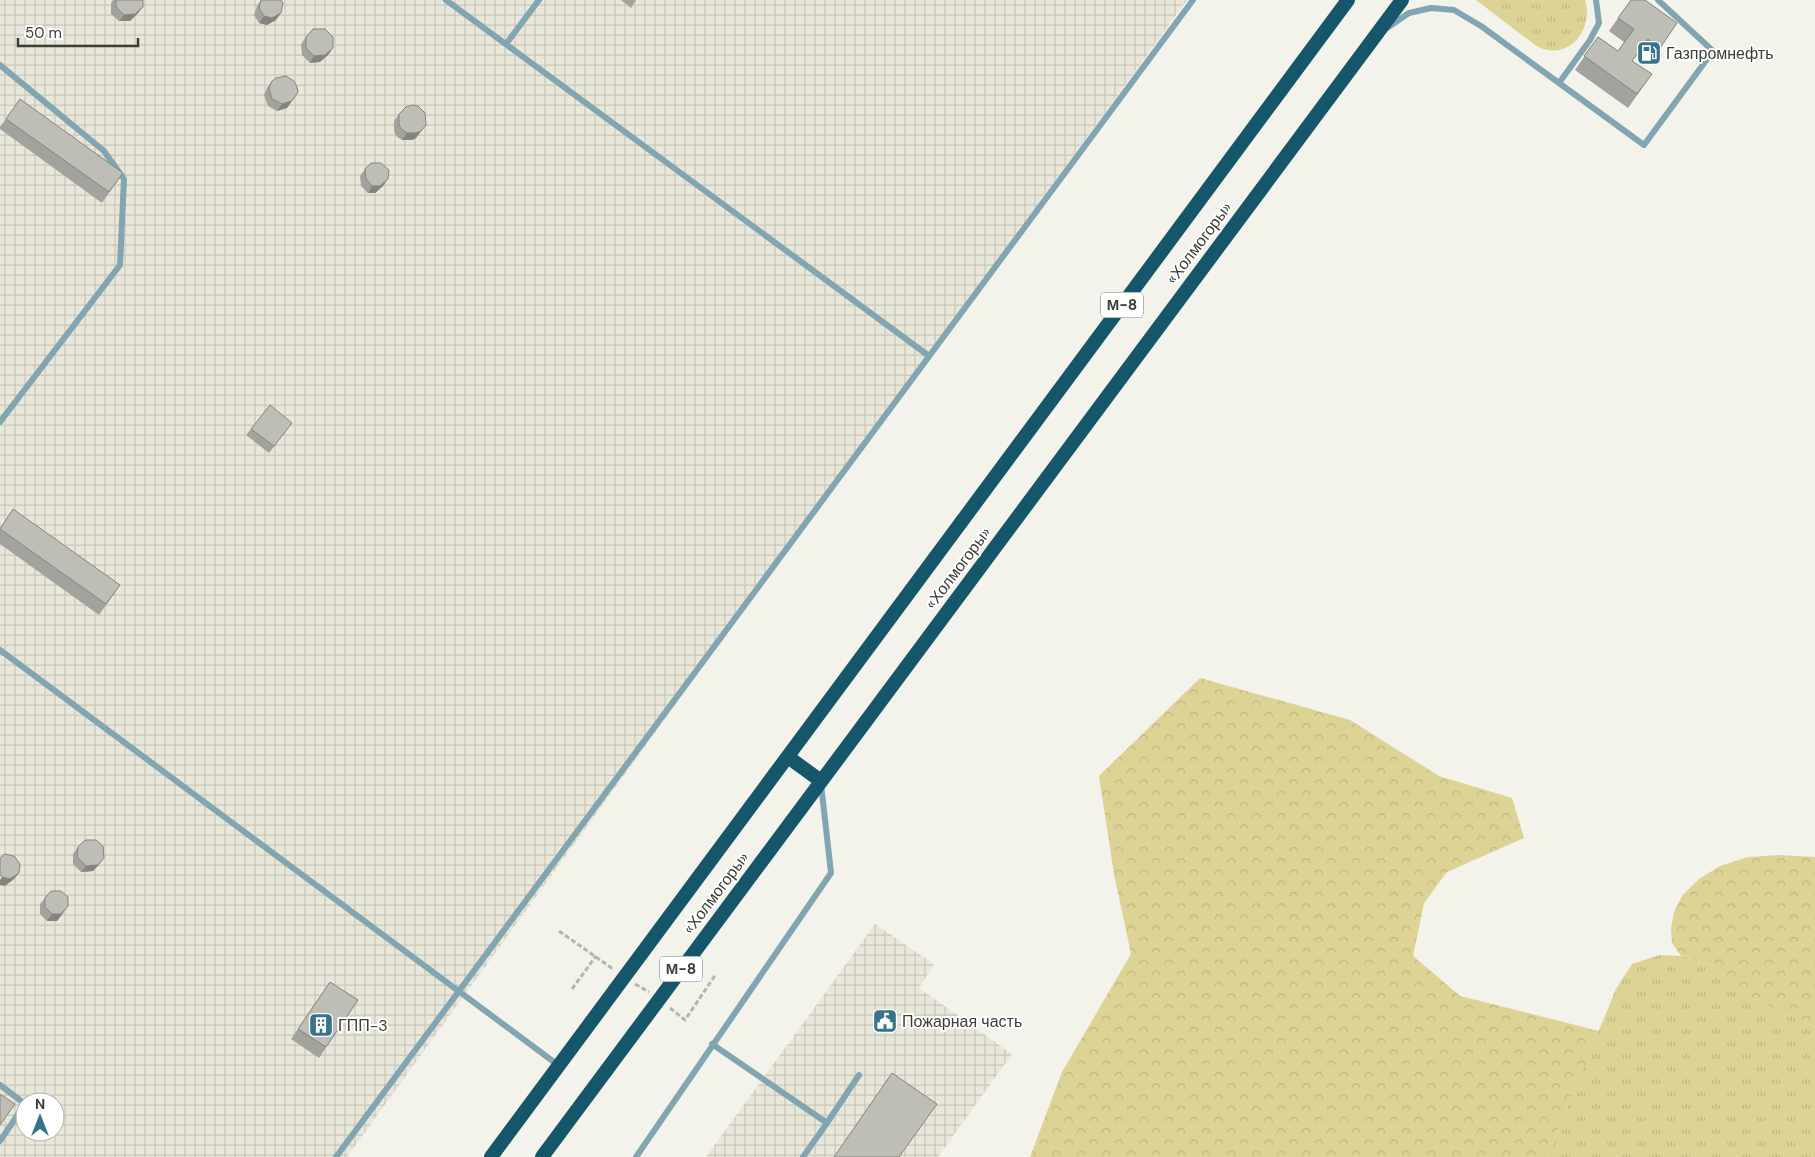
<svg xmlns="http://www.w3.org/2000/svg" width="1815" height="1157" font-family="'DM Sans',sans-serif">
  <defs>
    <pattern id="industrial-grid" width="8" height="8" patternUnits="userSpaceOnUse" patternTransform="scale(1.25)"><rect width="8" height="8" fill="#e8e7d9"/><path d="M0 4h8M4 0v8" fill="none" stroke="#c8c7bb"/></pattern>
    <pattern id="grass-tufts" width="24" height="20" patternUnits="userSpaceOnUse" patternTransform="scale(1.25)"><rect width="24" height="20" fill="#ddd395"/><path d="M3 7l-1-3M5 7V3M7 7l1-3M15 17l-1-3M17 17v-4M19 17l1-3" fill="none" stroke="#bfb681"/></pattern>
    <pattern id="forest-crowns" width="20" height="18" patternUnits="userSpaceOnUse" patternTransform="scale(1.25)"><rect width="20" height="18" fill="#ddd395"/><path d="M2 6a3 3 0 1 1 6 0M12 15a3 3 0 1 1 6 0" fill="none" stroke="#bfb681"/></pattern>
  </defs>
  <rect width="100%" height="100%" fill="#f3f2eb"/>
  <path fill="url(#industrial-grid)" fill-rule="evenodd" d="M0,0H1187L347,1157H0ZM25,1102H55V1132H25Z
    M875,924L934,964L919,988L1012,1054L938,1157H706Z"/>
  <path fill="url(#grass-tufts)" d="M1476,0H1585C1595,31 1565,64 1535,45Z
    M1660,955L1681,956L1712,966L1753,998L1815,1027V1157H1547L1616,989L1632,964Z"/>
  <path fill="url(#forest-crowns)" d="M1200,678L1350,720L1439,776L1512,798L1524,838L1447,872L1424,903L1413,956L1460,996L1599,1031L1547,1157H1030L1062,1072L1131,954L1114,874L1099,776Z
    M1779,855L1815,857V1027L1752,998L1712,966L1681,956L1672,943L1671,928L1674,912L1682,896L1699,879L1720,866L1748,857Z"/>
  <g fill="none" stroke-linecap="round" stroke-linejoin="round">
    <path stroke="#b5b4af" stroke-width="3" stroke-dasharray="5 2.5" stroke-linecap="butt" d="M559,931L613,969
      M635,984L649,992
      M572,989L596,956
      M670,1008L685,1020L716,974"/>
    <path stroke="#82a5b2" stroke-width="6" d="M446,0L929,356
      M1387,28L1409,13L1431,8L1454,10L1481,26L1559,83L1590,40L1599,23L1596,0
      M506,44L539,0
      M0,65L104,151L124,179L120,265L0,422
      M1559,83L1644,145L1713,51L1658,0
      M0,650L558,1065
      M712,1044L827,1123L803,1157
      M0,1085L25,1104
      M827,1123L859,1075
      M0,1141L25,1104
      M336,1157L1193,0
      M636,1157L831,873L821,784"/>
    <path stroke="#16566a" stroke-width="14" d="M788,757L821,781
      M491,1157L1348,0
      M542,1157L1402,0"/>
  </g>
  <path fill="#a3a39d" d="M113,0H143V7L138,13L130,21H119L111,14V3Z
    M261,0H281L276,20L267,25L259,23L254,15L257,6Z
    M621,0H636L631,8Z
    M1631,0L1677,23L1650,61L1638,53L1632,61L1652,74L1628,108L1575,70L1598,37L1618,51L1624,42L1609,31Z
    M306,37L333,48L328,55L320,62L310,63L302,55L301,44Z
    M272,81L292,101L287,108L277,111L268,106L264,95L267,88Z
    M399,114L426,125L416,138L412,140H402L396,136L394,131V121Z
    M6,119L123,173L102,203L0,129V127Z
    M365,169L383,186L375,193H368L361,186L360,176Z
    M292,423L269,453L246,435L251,429Z
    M0,527L120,585L99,615L0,544Z
    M78,847L99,865L93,871L81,872L73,864V854Z
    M45,898L64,912L57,921H47L40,914V904Z
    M330,982L358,1000L319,1058L291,1039Z"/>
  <path fill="#85847f" d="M143,7L138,13L130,21H119L124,15Z
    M281,13L276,20L267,25L259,23L264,16Z
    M333,48L328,55L320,62L310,63L314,56Z
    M292,101L287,108L277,111L282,104Z
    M421,131L416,138L412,140H402L407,133Z
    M388,179L383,186L375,193H368L372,186Z
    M104,858L93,871L81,872L86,866Z
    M19,873L14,879L5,886L0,885V880L2,877Z
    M68,906L57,921H47L52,914Z"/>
  <path fill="#bebdb6" stroke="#85847f" d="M116,0H143V7L135,14L124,15L116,7Z
    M261,0H281L283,3L281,13L272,18L264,16L259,8Z
    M1631,0H1645L1677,23L1660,48L1648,39L1632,61L1652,74L1637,94L1584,56L1598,37L1618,51L1634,29L1618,18Z
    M313,29H325L333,37V48L325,55L314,56L306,48V37Z
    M286,76L294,81L297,87L298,92L292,101L282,104L272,99L269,88L272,81L276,78Z
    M20,99L123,173L109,192L6,119Z
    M413,105L418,106L425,113L426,125L421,131L416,133H407L401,129L399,124V114L406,107Z
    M371,163H381L389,170L388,179L380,186H372L366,179L365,169Z
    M270,405L292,423L274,446L251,429Z
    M13,509L120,585L106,604L0,529Z
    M85,840H96L103,846L104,858L98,865L86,866L77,857L78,847Z
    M5,854L14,856L20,864L19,873L10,879L2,877L0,875V858Z
    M51,891H61L68,897V906L61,914H52L45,907V898Z
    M330,982L358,1000L326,1047L298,1029Z
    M892,1073L937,1104L899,1157H834Z
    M0,1094L15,1104L0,1125Z"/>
  <defs>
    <symbol id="fuel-square" viewBox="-11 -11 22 22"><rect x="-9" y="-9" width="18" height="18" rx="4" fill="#357489" stroke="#fff"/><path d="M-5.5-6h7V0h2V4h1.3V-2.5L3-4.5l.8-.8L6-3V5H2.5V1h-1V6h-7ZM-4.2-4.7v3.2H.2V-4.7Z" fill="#fff"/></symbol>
    <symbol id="civic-square" viewBox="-11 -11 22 22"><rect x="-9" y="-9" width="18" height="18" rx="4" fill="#357489" stroke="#fff"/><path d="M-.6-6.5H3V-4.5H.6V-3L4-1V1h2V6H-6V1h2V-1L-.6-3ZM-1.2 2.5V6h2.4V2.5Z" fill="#fff"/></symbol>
    <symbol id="building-square" viewBox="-11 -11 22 22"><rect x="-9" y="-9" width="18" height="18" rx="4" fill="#357489" stroke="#fff"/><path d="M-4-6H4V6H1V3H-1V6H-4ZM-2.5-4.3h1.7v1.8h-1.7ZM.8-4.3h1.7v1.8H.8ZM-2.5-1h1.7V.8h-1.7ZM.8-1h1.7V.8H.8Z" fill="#fff"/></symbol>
  </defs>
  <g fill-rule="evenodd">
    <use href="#fuel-square" x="1635" y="39" width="28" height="28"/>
    <use href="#civic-square" x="871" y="1007" width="28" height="28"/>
    <use href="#building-square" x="307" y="1011" width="28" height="28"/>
  </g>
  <g text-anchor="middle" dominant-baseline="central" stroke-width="4" stroke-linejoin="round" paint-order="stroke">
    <g fill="#fff" stroke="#767674" stroke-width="1">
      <rect x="1101" y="292.5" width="42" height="25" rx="4"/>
      <rect x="660" y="956.5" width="42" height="25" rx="4"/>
    </g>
    <g font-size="15" font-weight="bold" fill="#3c3c39">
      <text x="1122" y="305">М-8</text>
      <text x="681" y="969">М-8</text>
    </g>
    <g font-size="16" fill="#3c3c39" stroke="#fff" text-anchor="start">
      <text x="1666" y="53">Газпромнефть</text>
      <text x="902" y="1021">Пожарная часть</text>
      <text x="338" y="1025">ГПП-3</text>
    </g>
    <g font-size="16" fill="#3c3c39" stroke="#fff">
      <text transform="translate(1199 243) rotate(-53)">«Холмогоры»</text>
      <text transform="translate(958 568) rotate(-53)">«Холмогоры»</text>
      <text transform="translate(716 893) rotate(-53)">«Холмогоры»</text>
    </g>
  </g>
  <g transform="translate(40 1117)"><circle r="24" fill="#ffffff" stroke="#b1b1b0"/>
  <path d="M0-4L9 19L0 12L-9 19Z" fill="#357489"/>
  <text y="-8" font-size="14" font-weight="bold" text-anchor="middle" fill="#3c3c39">N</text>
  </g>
  <path d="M18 38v8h120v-8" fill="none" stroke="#3c3c39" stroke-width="2.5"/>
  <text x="25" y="38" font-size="15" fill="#3c3c39" stroke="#ffffff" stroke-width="4" paint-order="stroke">50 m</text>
</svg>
